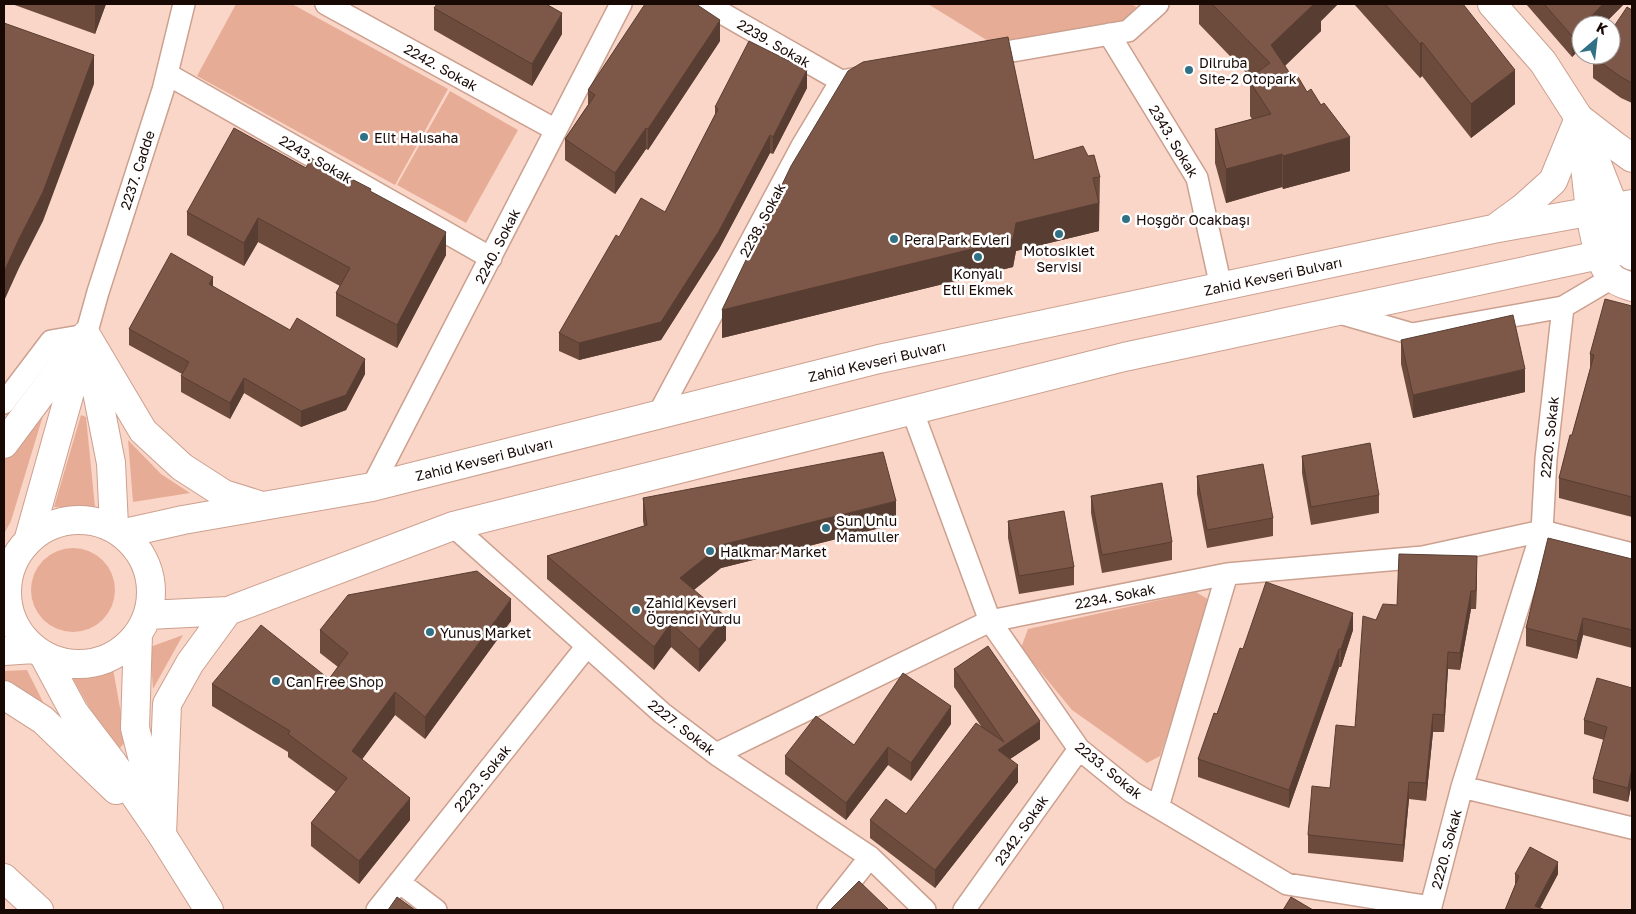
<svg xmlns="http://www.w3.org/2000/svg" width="1636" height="914" font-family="'Golos Text',sans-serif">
  <rect width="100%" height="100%" fill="#fad6c8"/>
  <path fill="#e7ac95" d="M236,4H292L448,89L395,185L197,76Z
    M928,4H1131L1147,13L1128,31L1006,52Z
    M450,91L518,130L466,223L397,185Z
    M45,409L11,521L4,534V459Z
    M81,415L86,417L95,507H54Z
    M128,440L161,474L190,493L133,502Z
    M31 590a42 42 0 1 1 84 0a42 42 0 1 1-84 0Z
    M1196,592L1211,601L1160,756L1147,763L1072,710L1021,648L1028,629Z
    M183,635L153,689L150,647Z
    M113,669L126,741L119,749L112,748L72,677Z
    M27,670L44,704L4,684V671Z"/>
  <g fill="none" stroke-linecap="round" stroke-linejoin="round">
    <defs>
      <path id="street" d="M326,4L556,130
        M706,4L841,81
        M1109,34L1197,178L1221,287
        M983,56L1128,31L1158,4
        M167,74L491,258
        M1563,307L1612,278
        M1336,312L1412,334L1563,307L1546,459L1542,531L1462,787L1632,828
        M4,403L51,341L86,335L98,292L163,90L184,4
        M912,410L990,621L1079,749L1132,792L1287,884L1431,907
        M658,415L802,146L841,81L870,76
        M372,487L621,4
        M453,526L662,713L716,754L870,857L925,910
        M716,754L990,621L1227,574L1423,557L1542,531L1632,554
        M1158,807L1227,574
        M399,882L436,910
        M377,910L587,646
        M828,910L870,857
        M964,910L1079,749
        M1430,910L1462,787"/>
      <path id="secondary" d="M1492,4L1543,62L1579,118L1614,207L1624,250L1632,256
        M1584,157C1588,188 1591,253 1611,277C1616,282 1626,285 1632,287
        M162,835L209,910
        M4,878L39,910"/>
      <path id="primary" d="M1498,226L1524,207L1553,181L1579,118L1614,145L1632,158
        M86,335L143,431L182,467L224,494L259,505
        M90,356L111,463L114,526
        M4,444L77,346
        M7 592a72 72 0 1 1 144 0a72 72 0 1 1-144 0Z
        M125,533L183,520L372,487L879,359L1493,229L1632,204
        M29,538L86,335
        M148,615L228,611L453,526L1124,357L1632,248
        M138,634L135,728L154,804
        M4,651L34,649
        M44,656L74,712L112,762L162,835
        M4,695L43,720L116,790
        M162,835L167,704L190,663L228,611"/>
    </defs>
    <use href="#street" stroke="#cca08f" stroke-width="24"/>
    <use href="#secondary" stroke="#cca08f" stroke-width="30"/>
    <use href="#primary" stroke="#cca08f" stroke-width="30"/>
    <use href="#street" stroke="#fff" stroke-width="21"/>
    <use href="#secondary" stroke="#fff" stroke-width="28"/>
    <use href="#primary" stroke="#fff" stroke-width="28"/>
  </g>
  <path fill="#6c4b3d" d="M12,4H106L95,34Z
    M1199,4H1338L1321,21V31L1285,66L1350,171L1283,189L1282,187L1226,203L1215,163V129L1252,119L1250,116V82L1254,81L1199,24Z
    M1354,4H1463L1515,104L1471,138L1422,76L1420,78Z
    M1526,4H1624L1572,57Z
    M434,8L562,34L532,86L434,30Z
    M1632,10V103L1621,98L1593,78V57Z
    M720,41L648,150L646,149L615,194L565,160V139L588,105V90Z
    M807,88L773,154L770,153L719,249L661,340L579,360L559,351V333L619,237L665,212L715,115V107Z
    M1088,156L1100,177L1099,231L1016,251L1013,267L722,338L1034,160Z
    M306,168L371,192L446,255L397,348L336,316V293L340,286L258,242L244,266L187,235V212Z
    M213,287L365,374L346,410L301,427L244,393L230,419L181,392V376L182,374L129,345V329Z
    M1632,306V517L1559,498V478L1572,435L1590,369V354Z
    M1401,340L1525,392L1413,418L1401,364Z
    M1302,456L1379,495V513L1311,525L1302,473Z
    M1197,476L1273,518V536L1207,548L1197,494Z
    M1091,496L1172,542V560L1102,573L1091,513Z
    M643,498L896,524L721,568L694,590L726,640L699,672L671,647L654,670L547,579V556L644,526L643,521Z
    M1008,521L1074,567V585L1019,594L1008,538Z
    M1632,559V648L1583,635L1577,659L1526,646V628Z
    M1477,574L1476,609H1471L1460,670L1448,669L1444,732H1433L1426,801L1409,799L1403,862L1308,853V835L1330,788L1355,727L1376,620L1397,605Z
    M511,621L425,739L395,715L362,759L410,820L359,884L311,846V823L336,792L288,757V752L212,706V684L329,679L338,667L320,653V630Z
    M1353,630L1341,667H1339L1289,808L1198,777V759L1243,649Z
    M954,669L1040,739L1010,759L1018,782L935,888L870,838V820L906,814L981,726L954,687Z
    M1632,688V788L1631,787L1628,802L1593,793V779L1604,740L1584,734V720Z
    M951,724L911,781L888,765L846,820L785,774V756L854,745Z
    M1515,874H1558L1540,908L1505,910L1515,885Z"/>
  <path fill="#583d32" d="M95,4H106L95,34Z
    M1314,4H1338L1321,21V31L1271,79V45Z
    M1603,4H1624L1603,25H1583Z
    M562,13V34L532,86V64Z
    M720,20V41L648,150V129Z
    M1581,27V48L1572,57V36Z
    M1422,42V76L1420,78V44Z
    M94,55V84L43,221L19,268L4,301V272Z
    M807,70V88L773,154V137Z
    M1515,70V104L1471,138V104Z
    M646,128V149L615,194V173Z
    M770,135V153L719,249L661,340L579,360V343Z
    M1350,137V171L1283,189V156Z
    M1282,154V187L1226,203V169Z
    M1099,203V231L1016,251L1013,267L722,338V310L1016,223Z
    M258,218V242L244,266V243Z
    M446,232V255L397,348V325Z
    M213,277V292L209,284Z
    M365,359V374L346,410L301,427V411Z
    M1525,369V392L1413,418V395Z
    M244,378V393L230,419V403Z
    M896,501V524L721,568L680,601V578L721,545Z
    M1477,556V574L1476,609V591Z
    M1471,591V609L1460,670V653Z
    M511,599V621L425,739V717Z
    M1353,613V630L1341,667V649Z
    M726,617V640L699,672V649Z
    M1583,618V635L1577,659V641Z
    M671,623V647L654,670V647Z
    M1339,649V667L1289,808V790Z
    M1448,652V669L1444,732V715Z
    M395,692V715L352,773V751Z
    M951,706V724L911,781V763Z
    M1433,714V732L1426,801V783Z
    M1040,721V739L998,767V750Z
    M888,747V765L846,820V803Z
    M1018,765V782L935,888V870Z
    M1631,773V787L1628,802V788Z
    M1409,782V799L1403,862V845Z
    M410,798V820L359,884V861Z
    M1558,862V874L1539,910L1535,906Z"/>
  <path fill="#7d5747" stroke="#583d32" d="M437,4H546L562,13L532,64L434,8Z
    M645,4H696L720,20L648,129L646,128L615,173L565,139L595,95L588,90Z
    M1212,4H1314L1271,45L1293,78L1297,75L1307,92L1311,89L1321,105L1324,103L1350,137L1283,156L1282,154L1226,169L1215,129L1271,114L1250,82L1257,79L1255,74L1270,63Z
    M1385,4H1463L1515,70L1471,104L1422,42L1420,44Z
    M1544,4H1603L1583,25H1581V27L1572,36Z
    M1627,7L1632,10V83L1621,77L1593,57L1595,55H1611V31Z
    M4,23L94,55L43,192L19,239L4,272Z
    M1008,37L1034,160L1083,146L1088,156L1094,155L1100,177L1093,178L1099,203L1016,223L1013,239L722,310L791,166L848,71L863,62Z
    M749,41L807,70L773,137L770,135L719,231L661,322L579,343L559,333L616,235L619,237L641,198L665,212L718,109L715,107Z
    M234,128L306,168L311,158L371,189L370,191L446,232L397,325L336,293L350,268L258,218L244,243L187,212Z
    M171,253L213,277L209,284L290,330L297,318L365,359L346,395L301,411L244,378L230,403L181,376L189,362L129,329Z
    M1605,299L1632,306V497L1559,478L1570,435H1572L1594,355L1590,354Z
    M1513,315L1525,369L1413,395L1401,340Z
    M1370,443L1379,495L1311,507L1302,456Z
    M883,452L896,501L721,545L680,578L726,617L699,649L671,623L654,647L547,556L647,525L643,498Z
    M1263,464L1273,518L1207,530L1197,476Z
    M1162,483L1172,542L1102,555L1091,496Z
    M1064,511L1074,567L1019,576L1008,521Z
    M1548,538L1632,559V630L1583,618L1577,641L1526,628Z
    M1399,554L1477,556L1476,591H1471L1460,653L1448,652L1444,715L1433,714L1426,783L1409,782L1403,845L1308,835L1312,786L1330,788L1336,725L1355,727L1363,616L1376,620L1383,604L1397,605Z
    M477,571L511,599L425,717L395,692L352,751L410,798L359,861L311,823L347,778L288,734L290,731L212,684L261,625L329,679L348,653L320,630L348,595Z
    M1266,582L1353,613L1341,649H1339L1289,790L1198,759L1214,713L1217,714L1240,648L1243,649Z
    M988,646L1040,721L998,750L1018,765L935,870L870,820L886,799L906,814L976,723L1004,742L954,669Z
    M903,673L951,706L911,763L888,747L846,803L785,756L816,716L854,745Z
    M1597,678L1632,688V773H1631L1628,788L1593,779L1607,727L1584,720Z
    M1530,847L1558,862L1535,906L1545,910H1505L1519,876L1515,874Z
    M859,881L889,910H830Z
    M397,897L415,910H388Z
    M1291,897L1313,910H1283Z"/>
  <g fill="#317185" stroke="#fff" stroke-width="2">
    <circle cx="1189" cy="70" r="5"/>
    <circle cx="364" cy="137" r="5"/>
    <circle cx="1126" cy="219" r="5"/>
    <circle cx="1059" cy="234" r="5"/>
    <circle cx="894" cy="239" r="5"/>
    <circle cx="978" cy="257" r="5"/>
    <circle cx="826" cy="528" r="5"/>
    <circle cx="710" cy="551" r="5"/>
    <circle cx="636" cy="610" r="5"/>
    <circle cx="430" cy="632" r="5"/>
    <circle cx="276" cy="681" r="5"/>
  </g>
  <g text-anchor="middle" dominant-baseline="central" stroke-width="5" stroke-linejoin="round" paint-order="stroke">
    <g font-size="14" fill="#180905" stroke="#fff">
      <text transform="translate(774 43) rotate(30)">2239. Sokak</text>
      <text transform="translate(441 67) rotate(29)">2242. Sokak</text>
      <text transform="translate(1174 141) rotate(59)">2343. Sokak</text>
      <text transform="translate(316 159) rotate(30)">2243. Sokak</text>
      <text transform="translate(137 170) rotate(-72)">2237. Cadde</text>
      <text transform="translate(762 220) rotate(-62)">2238. Sokak</text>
      <text transform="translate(497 246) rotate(-63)">2240. Sokak</text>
      <text transform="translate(1273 276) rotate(-12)">Zahid Kevseri Bulvarı</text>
      <text transform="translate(877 361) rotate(-13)">Zahid Kevseri Bulvarı</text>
      <text transform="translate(1549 437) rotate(-84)">2220. Sokak</text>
      <text transform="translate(484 459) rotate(-14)">Zahid Kevseri Bulvarı</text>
      <text transform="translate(1115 596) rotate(-11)">2234. Sokak</text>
      <text transform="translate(682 727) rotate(38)">2227. Sokak</text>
      <text transform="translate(1109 770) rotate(39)">2233. Sokak</text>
      <text transform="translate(482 778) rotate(-51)">2223. Sokak</text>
      <text transform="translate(1021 830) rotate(-55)">2342. Sokak</text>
      <text transform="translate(1446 849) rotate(-75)">2220. Sokak</text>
    </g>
    <g font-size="14" fill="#180905" stroke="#fff" text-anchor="start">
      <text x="1199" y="62">Dilruba<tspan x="1199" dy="16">Site-2 Otopark</tspan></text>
      <text x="374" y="137">Elit Halısaha</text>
      <text x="1136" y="219">Hoşgör Ocakbaşı</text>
      <text x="904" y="239">Pera Park Evleri</text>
      <text x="1059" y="250" text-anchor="middle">Motosiklet<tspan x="1059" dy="16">Servisi</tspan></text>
      <text x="978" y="273" text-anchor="middle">Konyalı<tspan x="978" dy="16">Etli Ekmek</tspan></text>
      <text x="836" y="520">Sun Unlu<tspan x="836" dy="16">Mamuller</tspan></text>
      <text x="720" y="551">Halkmar Market</text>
      <text x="646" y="602">Zahid Kevseri<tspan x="646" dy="16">Öğrenci Yurdu</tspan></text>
      <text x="440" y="632">Yunus Market</text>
      <text x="286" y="681">Can Free Shop</text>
    </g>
  </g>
  <rect width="1636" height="914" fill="none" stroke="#180905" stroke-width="10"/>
  <g transform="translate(1596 40) rotate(28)"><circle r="24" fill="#ffffff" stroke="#a39d9b"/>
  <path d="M0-4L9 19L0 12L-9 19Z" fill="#317185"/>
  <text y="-8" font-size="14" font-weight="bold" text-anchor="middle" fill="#180905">K</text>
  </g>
</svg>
